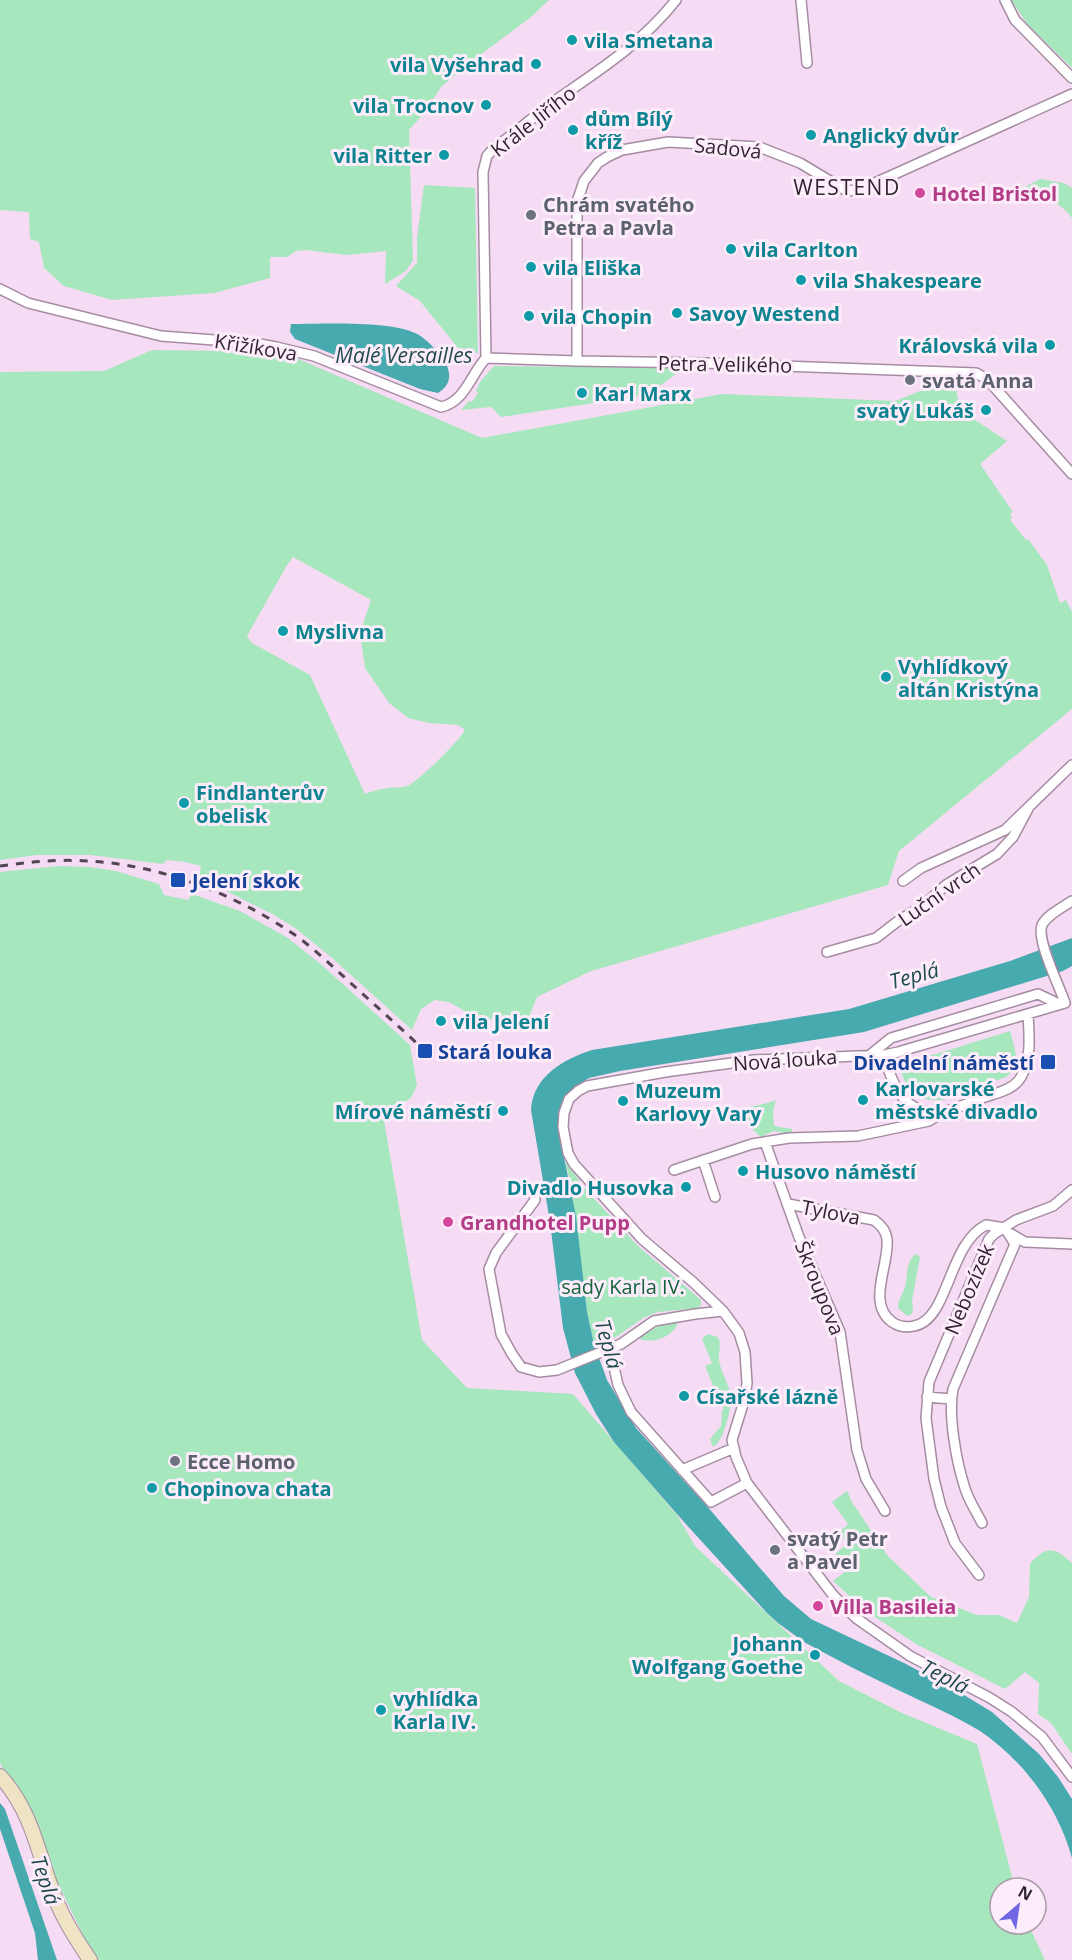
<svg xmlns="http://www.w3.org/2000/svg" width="1072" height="1960" font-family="'Open Sans',sans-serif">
  <rect width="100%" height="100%" fill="#f6dbf4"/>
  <path fill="#a6e7bd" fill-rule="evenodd" d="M0,0H549L531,17L476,58L441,87L425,112L409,130L413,260L406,271L385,284L386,251L347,255L305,250L296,251L287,257H270V278L214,293L112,300L64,286L44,268L39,242L30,239L29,212L0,210Z
    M1011,0H1072V68L1028,25Z
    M1040,179L1064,183L1072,188V218C1055,194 1038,203 1016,192Z
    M424,185L475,188L478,353H462L420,301L396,286L417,263V238Z
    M152,350L282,352L482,438L722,394L895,401L954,378L960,410L1007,441L980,464L1013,512L1010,514L1012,518L1010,520L1026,540L1028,539L1047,565L1060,603L1066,600L1072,612V709L899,851L888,885L591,971L537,997L527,1022L477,1018L449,1002L435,1000L421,1009L412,1030L331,957L295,928L274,915L199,877L201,866L185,862L167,860L163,864L90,855H37L0,860V372L104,371ZM293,557L371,600L360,633L365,668L389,703L408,718L429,723L458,725L465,730C460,740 418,782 407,786C402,788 394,787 388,788C380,789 372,791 365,794L310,675L252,643L247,636L287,565Z
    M494,366L684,368L647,395L501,417L491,407L461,410L469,401L472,402L478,393L476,391L480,382Z
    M58,866L89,867L116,871L159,884L164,895L188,900L192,894L240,911L288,938L323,966L410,1045L417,1085L411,1098L383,1115L422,1340L467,1388L573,1394L677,1515L695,1546L839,1681L902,1713L977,1744L1015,1888H1000V1924H1028L1045,1960H99L92,1954L0,1763V872Z
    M1010,1031C1014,1047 1023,1066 1006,1077L944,1100C918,1102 906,1092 900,1067L908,1061L936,1054Z
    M776,1100L773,1112L774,1126L792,1129V1135L774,1131L761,1137L752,1129L748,1118H737V1121H735L734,1114C747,1105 762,1106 776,1100Z
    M565,1161L586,1190L638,1246L701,1300V1305L698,1308L658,1312L643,1318L616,1337L594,1344L587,1312L570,1182Z
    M916,1254L920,1257L912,1301L913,1310L912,1314L907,1316L898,1308C898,1300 901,1297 904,1290C909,1278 904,1262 916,1254Z
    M678,1322C674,1337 651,1345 638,1338L659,1326Z
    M708,1334L718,1337C722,1344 718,1352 719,1360C721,1373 729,1384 731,1396C732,1407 724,1442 713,1447L710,1439L721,1426L722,1410L724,1409L721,1400H719L705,1366L712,1363L702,1339Z
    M847,1491L852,1502L888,1556L931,1597L977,1615H999L1017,1623L1029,1597L1030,1564C1047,1545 1054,1547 1072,1563V1754L1051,1723L1038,1714L1039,1683L1025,1672L1005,1689L916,1644L866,1611L833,1581L846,1571L835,1554L847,1544L840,1532L848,1524L832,1502Z"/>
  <path fill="#46aaae" d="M291,324C322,324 394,320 419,335C429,341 442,356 447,366C452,378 448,387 438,393L420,389L295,339L290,332Z
    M1072,938V966L1063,971L864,1032L620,1071L589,1078L575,1087L563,1101L559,1121L561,1143L576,1216L587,1312L594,1344L607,1380L636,1428L706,1505L784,1596L811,1619L906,1664L964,1695L992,1712L1039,1754L1058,1777L1072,1799V1858C1058,1807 1024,1761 980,1731C954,1715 925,1703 898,1690C866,1675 835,1659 804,1642L778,1623L767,1613L684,1522L614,1442L596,1414L575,1373L563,1328L550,1222L531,1110C533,1076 564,1059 592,1050L849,1009L1010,961Z
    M0,1803L5,1809L57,1960H38L35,1933L0,1829Z"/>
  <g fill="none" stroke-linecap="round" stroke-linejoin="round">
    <defs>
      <path id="street" d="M801,0L807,63
        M1005,0L1015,20L1072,78
        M0,289L28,303L161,336L254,343L276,347L314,356L441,407C465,402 471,374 486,358
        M486,358L577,361L704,363L976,373L987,379L1072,474
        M486,358L483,172L487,156L494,148C516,133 535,115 556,100C601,69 642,43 676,0
        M577,361V202L584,181L598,163L607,157L622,150L668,142L759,147L800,163L845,190L857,191L1072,94
        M903,881L921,868L1005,830L1072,765
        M827,952L876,938L898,921L924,905L946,885L997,854L1013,837L1029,807
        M1065,1003L898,1052L884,1055L754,1060L665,1072L587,1086L578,1091L569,1099L564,1113L563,1127L568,1153L574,1164L642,1239L694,1283L723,1311L739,1333L745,1352L747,1383L745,1398L732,1440L736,1457L747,1483L833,1595L856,1618L910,1656L990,1698L1012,1712L1042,1737L1072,1777
        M1065,1003C1060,987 1036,940 1042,925C1047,915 1063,907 1072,901
        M870,1055L891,1038L1038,994L1059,1004
        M884,1055C892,1085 905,1117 943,1112C956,1109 970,1102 982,1098C996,1093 1014,1090 1021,1077C1032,1058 1029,1034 1028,1014
        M765,1142L799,1237L840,1332L857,1450L866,1479L885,1511
        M703,1160L715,1197
        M674,1170L752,1144L789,1138L858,1136L929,1121L945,1111
        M534,1188L535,1200L496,1253L489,1269L501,1334L512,1354L521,1367L539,1372L557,1370L621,1344L654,1321L695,1314L723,1311
        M788,1204L874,1220C881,1225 886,1230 887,1239C890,1264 866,1303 892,1322C898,1326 906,1328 914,1326C949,1320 948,1244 986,1225L1005,1228
        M1011,1234L1025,1242L1072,1244
        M610,1349L618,1385L631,1412L711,1502L747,1483
        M927,1397L951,1399
        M682,1470L734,1448
        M982,1523C976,1511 967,1498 964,1485C956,1460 948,1414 953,1389L1015,1244L1005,1228
        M979,1575L955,1543L941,1507L934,1479L926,1418L929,1382L989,1239L994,1234L1016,1220L1053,1206L1072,1190"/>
      <path id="secondary" d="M0,1776C33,1813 37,1851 54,1895C63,1919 76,1939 90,1960"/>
    </defs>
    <use href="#street" stroke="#a58ca3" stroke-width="12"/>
    <use href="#secondary" stroke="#a58ca3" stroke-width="16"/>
    <use href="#street" stroke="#fff" stroke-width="9"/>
    <use href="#secondary" stroke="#eee3c4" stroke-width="14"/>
    <path stroke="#534652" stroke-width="3" stroke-dasharray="8 8" stroke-linecap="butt" d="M0,866C29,862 57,859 87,861C157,864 233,893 292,933C314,948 334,968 354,986C378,1008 402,1029 425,1051"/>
  </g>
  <g fill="#0f9aa8" stroke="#fdedfb" stroke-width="2">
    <circle cx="572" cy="40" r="6"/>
    <circle cx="536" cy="64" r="6"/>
    <circle cx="486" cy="105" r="6"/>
    <circle cx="573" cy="130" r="6"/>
    <circle cx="811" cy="135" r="6"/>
    <circle cx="444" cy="155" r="6"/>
    <circle cx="731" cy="249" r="6"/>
    <circle cx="531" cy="267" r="6"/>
    <circle cx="801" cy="280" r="6"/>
    <circle cx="677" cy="313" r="6"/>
    <circle cx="529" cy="316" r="6"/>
    <circle cx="1050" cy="345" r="6"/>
    <circle cx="582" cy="393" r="6"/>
    <circle cx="986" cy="410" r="6"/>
    <circle cx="283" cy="631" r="6"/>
    <circle cx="886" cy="677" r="6"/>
    <circle cx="184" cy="803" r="6"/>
    <circle cx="441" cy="1021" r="6"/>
    <circle cx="863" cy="1100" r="6"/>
    <circle cx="623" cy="1101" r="6"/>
    <circle cx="503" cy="1111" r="6"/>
    <circle cx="743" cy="1171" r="6"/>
    <circle cx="686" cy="1187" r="6"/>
    <circle cx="684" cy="1396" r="6"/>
    <circle cx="152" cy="1488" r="6"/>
    <circle cx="815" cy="1655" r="6"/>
    <circle cx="381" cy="1710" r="6"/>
  </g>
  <g fill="#d1479c" stroke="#fdedfb" stroke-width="2">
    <circle cx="920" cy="193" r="6"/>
    <circle cx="448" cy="1222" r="6"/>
    <circle cx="818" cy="1606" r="6"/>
  </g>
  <g fill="#6b7280" stroke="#fdedfb" stroke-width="2">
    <circle cx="531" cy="215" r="6"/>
    <circle cx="910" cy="380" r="6"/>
    <circle cx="175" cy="1461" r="6"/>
    <circle cx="775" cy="1550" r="6"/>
  </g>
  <g fill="#1a4fb4" stroke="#fdedfb" stroke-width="2">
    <rect x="170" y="872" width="16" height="16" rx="3"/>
    <rect x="417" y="1043" width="16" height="16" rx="3"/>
    <rect x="1040" y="1054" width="16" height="16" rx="3"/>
  </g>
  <g text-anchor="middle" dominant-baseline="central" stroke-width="6" stroke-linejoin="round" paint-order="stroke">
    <g font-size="20" font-weight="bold" fill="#0d838f" stroke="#fdedfb" text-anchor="start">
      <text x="584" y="40">vila Smetana</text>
      <text x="524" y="64" text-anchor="end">vila Vyšehrad</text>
      <text x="474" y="105" text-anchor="end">vila Trocnov</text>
      <text x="585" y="118">dům Bílý<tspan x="585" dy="23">kříž</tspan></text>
      <text x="823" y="135">Anglický dvůr</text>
      <text x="432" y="155" text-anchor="end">vila Ritter</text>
      <text x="743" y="249">vila Carlton</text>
      <text x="543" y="267">vila Eliška</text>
      <text x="813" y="280">vila Shakespeare</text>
      <text x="689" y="313">Savoy Westend</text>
      <text x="541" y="316">vila Chopin</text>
      <text x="1038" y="345" text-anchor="end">Královská vila</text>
      <text x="594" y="393">Karl Marx</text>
      <text x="974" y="410" text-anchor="end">svatý Lukáš</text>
      <text x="295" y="631">Myslivna</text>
      <text x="898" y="666">Vyhlídkový<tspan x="898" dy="23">altán Kristýna</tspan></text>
      <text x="196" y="792">Findlanterův<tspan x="196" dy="23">obelisk</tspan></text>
      <text x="453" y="1021">vila Jelení</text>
      <text x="875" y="1088">Karlovarské<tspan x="875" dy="23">městské divadlo</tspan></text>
      <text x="635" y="1090">Muzeum<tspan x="635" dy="23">Karlovy Vary</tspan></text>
      <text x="491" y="1111" text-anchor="end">Mírové náměstí</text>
      <text x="755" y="1171">Husovo náměstí</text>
      <text x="674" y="1187" text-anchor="end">Divadlo Husovka</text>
      <text x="696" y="1396">Císařské lázně</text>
      <text x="164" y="1488">Chopinova chata</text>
      <text x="803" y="1643" text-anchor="end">Johann<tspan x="803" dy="23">Wolfgang Goethe</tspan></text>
      <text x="393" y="1698">vyhlídka<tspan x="393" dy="23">Karla IV.</tspan></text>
    </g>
    <g font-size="20" fill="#30262f" stroke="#fdedfb">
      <text transform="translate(533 121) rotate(-38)">Krále Jiřího</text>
      <text transform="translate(728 148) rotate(6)">Sadová</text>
      <text transform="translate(256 347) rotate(9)">Křižíkova</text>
      <text transform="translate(725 364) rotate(1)">Petra Velikého</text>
      <text transform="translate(939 894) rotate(-35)">Luční vrch</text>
      <text transform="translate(785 1060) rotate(-4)">Nová louka</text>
      <text transform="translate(831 1212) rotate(11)">Tylova</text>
      <text transform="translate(820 1288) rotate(68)">Škroupova</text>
      <text transform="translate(969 1289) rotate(-67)">Nebozízek</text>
    </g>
    <g font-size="20" font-weight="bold" fill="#b23c85" stroke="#fdedfb" text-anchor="start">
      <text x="932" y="193">Hotel Bristol</text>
      <text x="460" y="1222">Grandhotel Pupp</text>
      <text x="830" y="1606">Villa Basileia</text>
    </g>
    <g font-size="20" font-weight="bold" fill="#5b616d" stroke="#fdedfb" text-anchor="start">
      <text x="543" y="204">Chrám svatého<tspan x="543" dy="23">Petra a Pavla</tspan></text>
      <text x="922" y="380">svatá Anna</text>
      <text x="187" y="1461">Ecce Homo</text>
      <text x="787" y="1538">svatý Petr<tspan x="787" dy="23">a Pavel</tspan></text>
    </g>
    <g font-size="20" font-weight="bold" fill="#164399" stroke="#fdedfb" text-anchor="start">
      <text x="192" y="880">Jelení skok</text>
      <text x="438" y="1051">Stará louka</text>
      <text x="1034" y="1062" text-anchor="end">Divadelní náměstí</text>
    </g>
    <g font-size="20" fill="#15633c" stroke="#fdedfb">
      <text x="623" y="1286">sady Karla IV.</text>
    </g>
    <g font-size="21" letter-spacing="1.5" fill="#30262f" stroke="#fdedfb">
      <text x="847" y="187">WESTEND</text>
    </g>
    <g font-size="21" font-style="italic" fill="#1f4b4d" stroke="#fdedfb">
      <text x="404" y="355">Malé Versailles</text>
      <text transform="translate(914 975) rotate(-15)">Teplá</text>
      <text transform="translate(609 1344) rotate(74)">Teplá</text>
      <text transform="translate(945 1676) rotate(27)">Teplá</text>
      <text transform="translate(46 1880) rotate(71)">Teplá</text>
    </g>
  </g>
  <g transform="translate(1018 1906) rotate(29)"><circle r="28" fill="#fdedfb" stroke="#ab9da9" stroke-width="1.5"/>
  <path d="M0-4.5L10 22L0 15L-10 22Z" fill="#7067e2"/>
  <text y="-9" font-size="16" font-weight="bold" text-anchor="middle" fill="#30262f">N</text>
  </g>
</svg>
